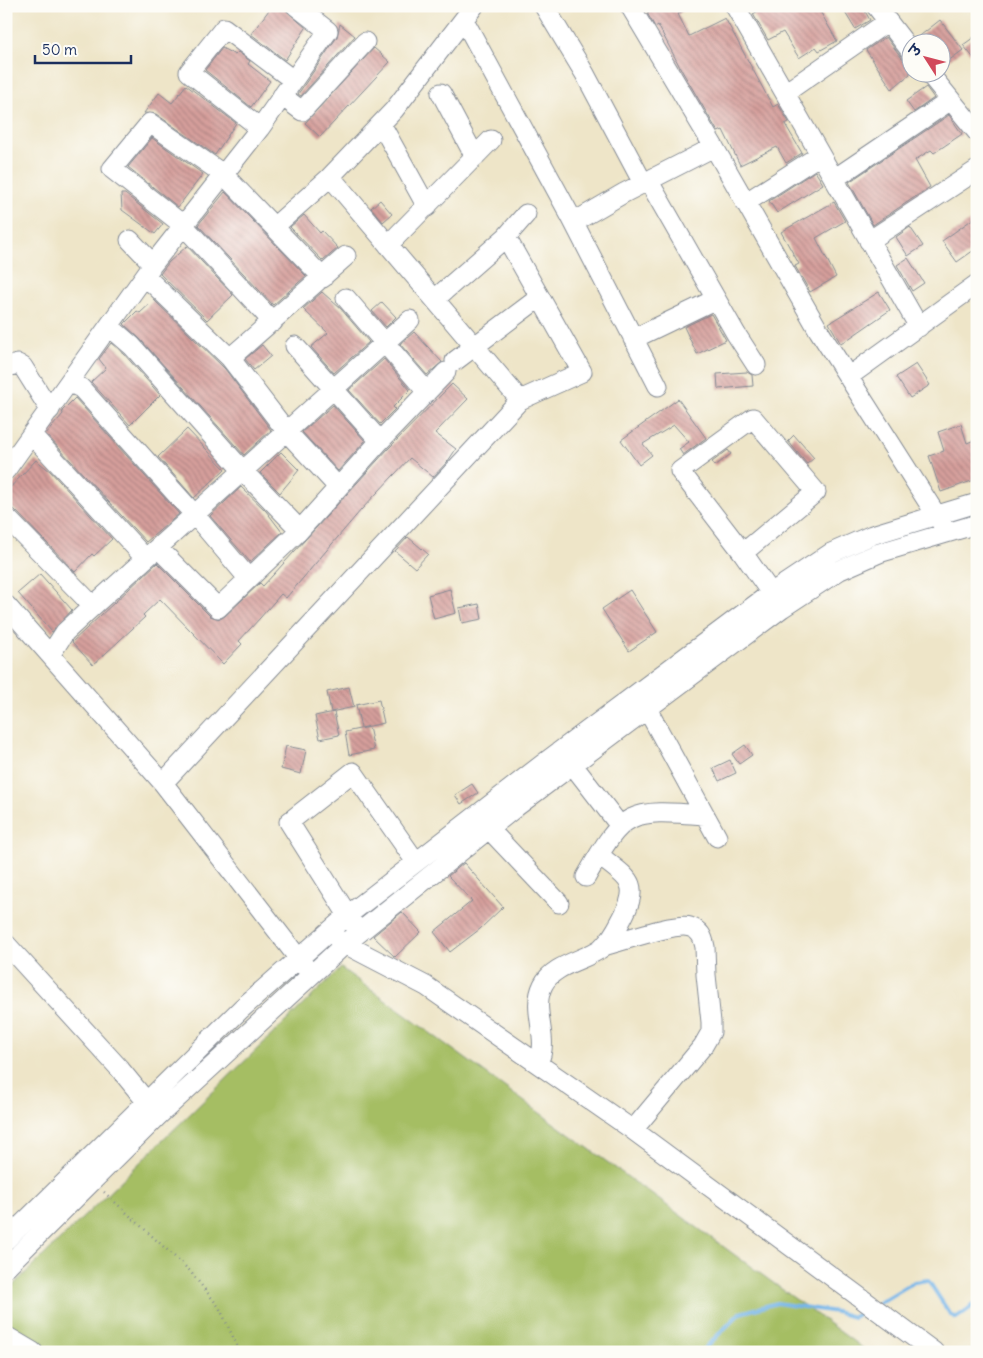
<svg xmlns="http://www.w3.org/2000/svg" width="983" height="1358" font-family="Delius,'Playpen Sans Deva',sans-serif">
  <defs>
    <pattern id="building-back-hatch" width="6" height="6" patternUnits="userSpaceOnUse" patternTransform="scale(1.25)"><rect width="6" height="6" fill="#d69f9b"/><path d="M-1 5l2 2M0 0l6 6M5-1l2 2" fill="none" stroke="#ad8282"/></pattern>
  </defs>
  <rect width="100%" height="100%" fill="#fdfcf7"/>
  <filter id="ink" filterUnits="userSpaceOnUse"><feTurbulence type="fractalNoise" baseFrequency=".02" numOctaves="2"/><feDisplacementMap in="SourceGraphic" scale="10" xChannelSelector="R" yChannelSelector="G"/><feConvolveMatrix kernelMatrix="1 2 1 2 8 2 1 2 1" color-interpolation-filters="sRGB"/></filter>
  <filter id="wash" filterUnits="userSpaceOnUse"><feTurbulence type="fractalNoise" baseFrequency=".0096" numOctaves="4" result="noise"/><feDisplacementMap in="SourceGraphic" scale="20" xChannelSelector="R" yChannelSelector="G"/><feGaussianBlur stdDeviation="1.12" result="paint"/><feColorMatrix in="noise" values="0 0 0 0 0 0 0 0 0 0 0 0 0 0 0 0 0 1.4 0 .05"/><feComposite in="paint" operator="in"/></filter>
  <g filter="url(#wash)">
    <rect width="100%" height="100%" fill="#eee5c8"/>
    <path fill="#a5be63" stroke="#607660" d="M341,968L868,1352H6V1292Z"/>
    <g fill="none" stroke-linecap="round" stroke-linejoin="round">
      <path stroke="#75b5e9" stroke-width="4" d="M879,1303L914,1282L928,1280L950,1314L956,1318L977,1303
        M701,1352L740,1313L777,1303L836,1312L853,1317L866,1310"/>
    </g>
    <g id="blocks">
      <path fill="url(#building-back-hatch)" d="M272,6H281L306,28L285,60L251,34Z
        M646,6H690L678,14L689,36L725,18L773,107L778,104L789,122L785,124L802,153L786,163L777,147L740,165L723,130L718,132L682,71L658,25L655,27L647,13L649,12Z
        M766,6H817L837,41L819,51L816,47L799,58L783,32L768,40L753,14Z
        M841,6H862L870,20L855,29Z
        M940,20L963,50L940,67V42H918L916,39Z
        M340,24L355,36L301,96L298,94L337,37Z
        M977,35V62L963,45Z
        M886,37L901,57L910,64V74L892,89L866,50Z
        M222,48L235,55L238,52L250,61L248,64L270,81L251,107L205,70Z
        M374,48L390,62L320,137L305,123Z
        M186,85L236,123L215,155L156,114L144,113L159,93L172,103Z
        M926,87L934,98L914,112L906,101Z
        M949,115L962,134L934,153L931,150L915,160L930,187L873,225L849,182Z
        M152,138L203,174L178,207L128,167Z
        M815,171L823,184L777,213L769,201Z
        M225,192L306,276L273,305L198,225Z
        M121,194H125L163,224L155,234L122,210Z
        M380,200L392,214L383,222L371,208Z
        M834,202L845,221L816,238L836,277L810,292L795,266L799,264L781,232Z
        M304,215L320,233L322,231L338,248L323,261L290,227Z
        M977,216V248L957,262L942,241Z
        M910,227L923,246L908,256L896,237Z
        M187,246L233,295L207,320L160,274L169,262Z
        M908,258L924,283L912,291L897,265Z
        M322,292L341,309L369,342L334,373L311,347L328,333L303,309Z
        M879,292L890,310L841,344L829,323Z
        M154,300L225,369L271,430L244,455L140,339L124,324L137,311L140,313Z
        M382,302L396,317L386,327L372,311Z
        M711,314L726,340L697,354L684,327Z
        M414,332L442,362L427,375L400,344Z
        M111,343L124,354L160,395L130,425L91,382L106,368L99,359Z
        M262,345L271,356L254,370L245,359Z
        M384,359L410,390L393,407L395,409L380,424L349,390Z
        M916,364L930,385L910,398L896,377Z
        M747,372L752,375L753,386L718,389L717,374Z
        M452,384L468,399L435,433L456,449L448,461L433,477L410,458L361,510L286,598L281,594L260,618L239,641L242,644L223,664L160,599L143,615L145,617L93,665L72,642L157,563L210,616L220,619L225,616L260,583L263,586L388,449Z
        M75,398L179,514L146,542L46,434L63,414L62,411Z
        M678,399L706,438L683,455L679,449L689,442L674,425L643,444L652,455L639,465L621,440Z
        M333,405L365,441L338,471L302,432Z
        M961,424L967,443L977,439V479L941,492L929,456L944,451L938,432Z
        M187,429L225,469L194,498L158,457Z
        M794,435L814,458L807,464L788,441Z
        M728,450L731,454L715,466L712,462Z
        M281,452L299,470L280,493L260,473Z
        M36,460L50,471L112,539L94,556L92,554L75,572L14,509L6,506V492Z
        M241,487L266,511L282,532L250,562L210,516Z
        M408,537L428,554L415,568L395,551Z
        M40,574L72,610L52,632L18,593Z
        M450,589L456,613L434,619L428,595Z
        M630,590L657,632L629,651L602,609Z
        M479,604L482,619L462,623L459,608Z
        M349,687L354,707L331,712L327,692Z
        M379,700L384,723L361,728L356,705Z
        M334,712L339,735L320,739L315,716Z
        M369,727L374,750L349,755L345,732Z
        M745,745L752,755L739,764L732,754Z
        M286,746L306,750L301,774L281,769Z
        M730,760L736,773L719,781L713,768Z
        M472,784L478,793L461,804L455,795Z
        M464,863L503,907L480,929L450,952L434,932L472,901L448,876Z
        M402,912L421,932L395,957L373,936Z"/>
    </g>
  </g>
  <g filter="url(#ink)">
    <use href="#blocks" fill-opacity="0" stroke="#848a93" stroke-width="1"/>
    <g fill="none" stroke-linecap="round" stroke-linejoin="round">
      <defs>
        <path id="minor" d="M544,6L585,74L643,183
          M630,6L714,147L819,331L942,524
          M735,6L919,327
          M876,6L910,50
          M464,20L571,217L581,218L624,193L714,147
          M928,72L977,132
          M441,93L475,157
          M785,93L887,22
          M282,96L302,111L365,42
          M260,128L189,72L224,28L293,80
          M385,131L427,207
          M834,179L951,100
          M648,180L736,334L756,365
          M334,181L520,400
          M745,203L820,155
          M571,217L658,386
          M275,226L329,178L394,110L474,6
          M130,240L153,264L260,128L328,31L296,6
          M869,241L977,170
          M388,245L491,140
          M145,276L230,358L287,432L338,487
          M346,298L427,392
          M435,299L506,237L526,214
          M273,322L183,225L112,169L150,123L223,174L323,278
          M110,327L132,346L243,471L300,530
          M633,339L716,299
          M295,346L380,441
          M230,358L346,256
          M455,361L540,297
          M6,367L18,364L23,367L50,410
          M848,377L977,284
          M70,383L81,388L194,514L248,578
          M32,435L145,558
          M6,470L151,267
          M6,517L93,606
          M158,548L218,608L300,530L380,441L446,372
          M743,553L816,492L753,418L680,471L743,553L778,603
          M6,605L163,783L306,968
          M50,655L65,632L93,606L410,320
          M646,707L717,837
          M572,764L620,826
          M163,783L520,400L582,372L506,237
          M489,829L559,903
          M586,877C624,810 628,809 705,815
          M354,925L289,822L353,772L416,862
          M336,937L345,944L426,986L633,1130L934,1352
          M6,944L119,1068L155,1112
          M603,946C620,942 676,922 690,927C700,930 703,937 705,947L706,975L711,1022V1032L703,1046L633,1130
          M538,1063C551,1038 530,1011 543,985C553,964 585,961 603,947C613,938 618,926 624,915C642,880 624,877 599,855
          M6,1240L241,1009L298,959L348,915L544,763L771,593L831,553L872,535L977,503
          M6,1267L158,1116L345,944L516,807L782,608L840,570L879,553L977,524
          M6,1336L33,1352"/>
      </defs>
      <use href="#minor" stroke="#848a93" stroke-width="21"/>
      <path stroke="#848a93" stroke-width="2.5" stroke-dasharray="1 4" stroke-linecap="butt" d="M104,1192L189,1270L219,1307L240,1352"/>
      <use href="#minor" stroke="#fff" stroke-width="19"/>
    </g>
  </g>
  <rect width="983" height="1358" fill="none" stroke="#fdfcf7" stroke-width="25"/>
  <g transform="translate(926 58) rotate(306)"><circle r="24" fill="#fdfcf7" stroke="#a3aaba"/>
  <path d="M0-4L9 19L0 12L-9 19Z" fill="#d1495b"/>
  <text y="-8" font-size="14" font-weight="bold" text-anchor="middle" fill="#1b2f5e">उ</text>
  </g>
  <path d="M35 55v8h96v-8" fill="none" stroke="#1b2f5e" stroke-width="2.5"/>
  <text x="42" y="55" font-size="15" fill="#1b2f5e" stroke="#fdfcf7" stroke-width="4" paint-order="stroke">50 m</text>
</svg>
